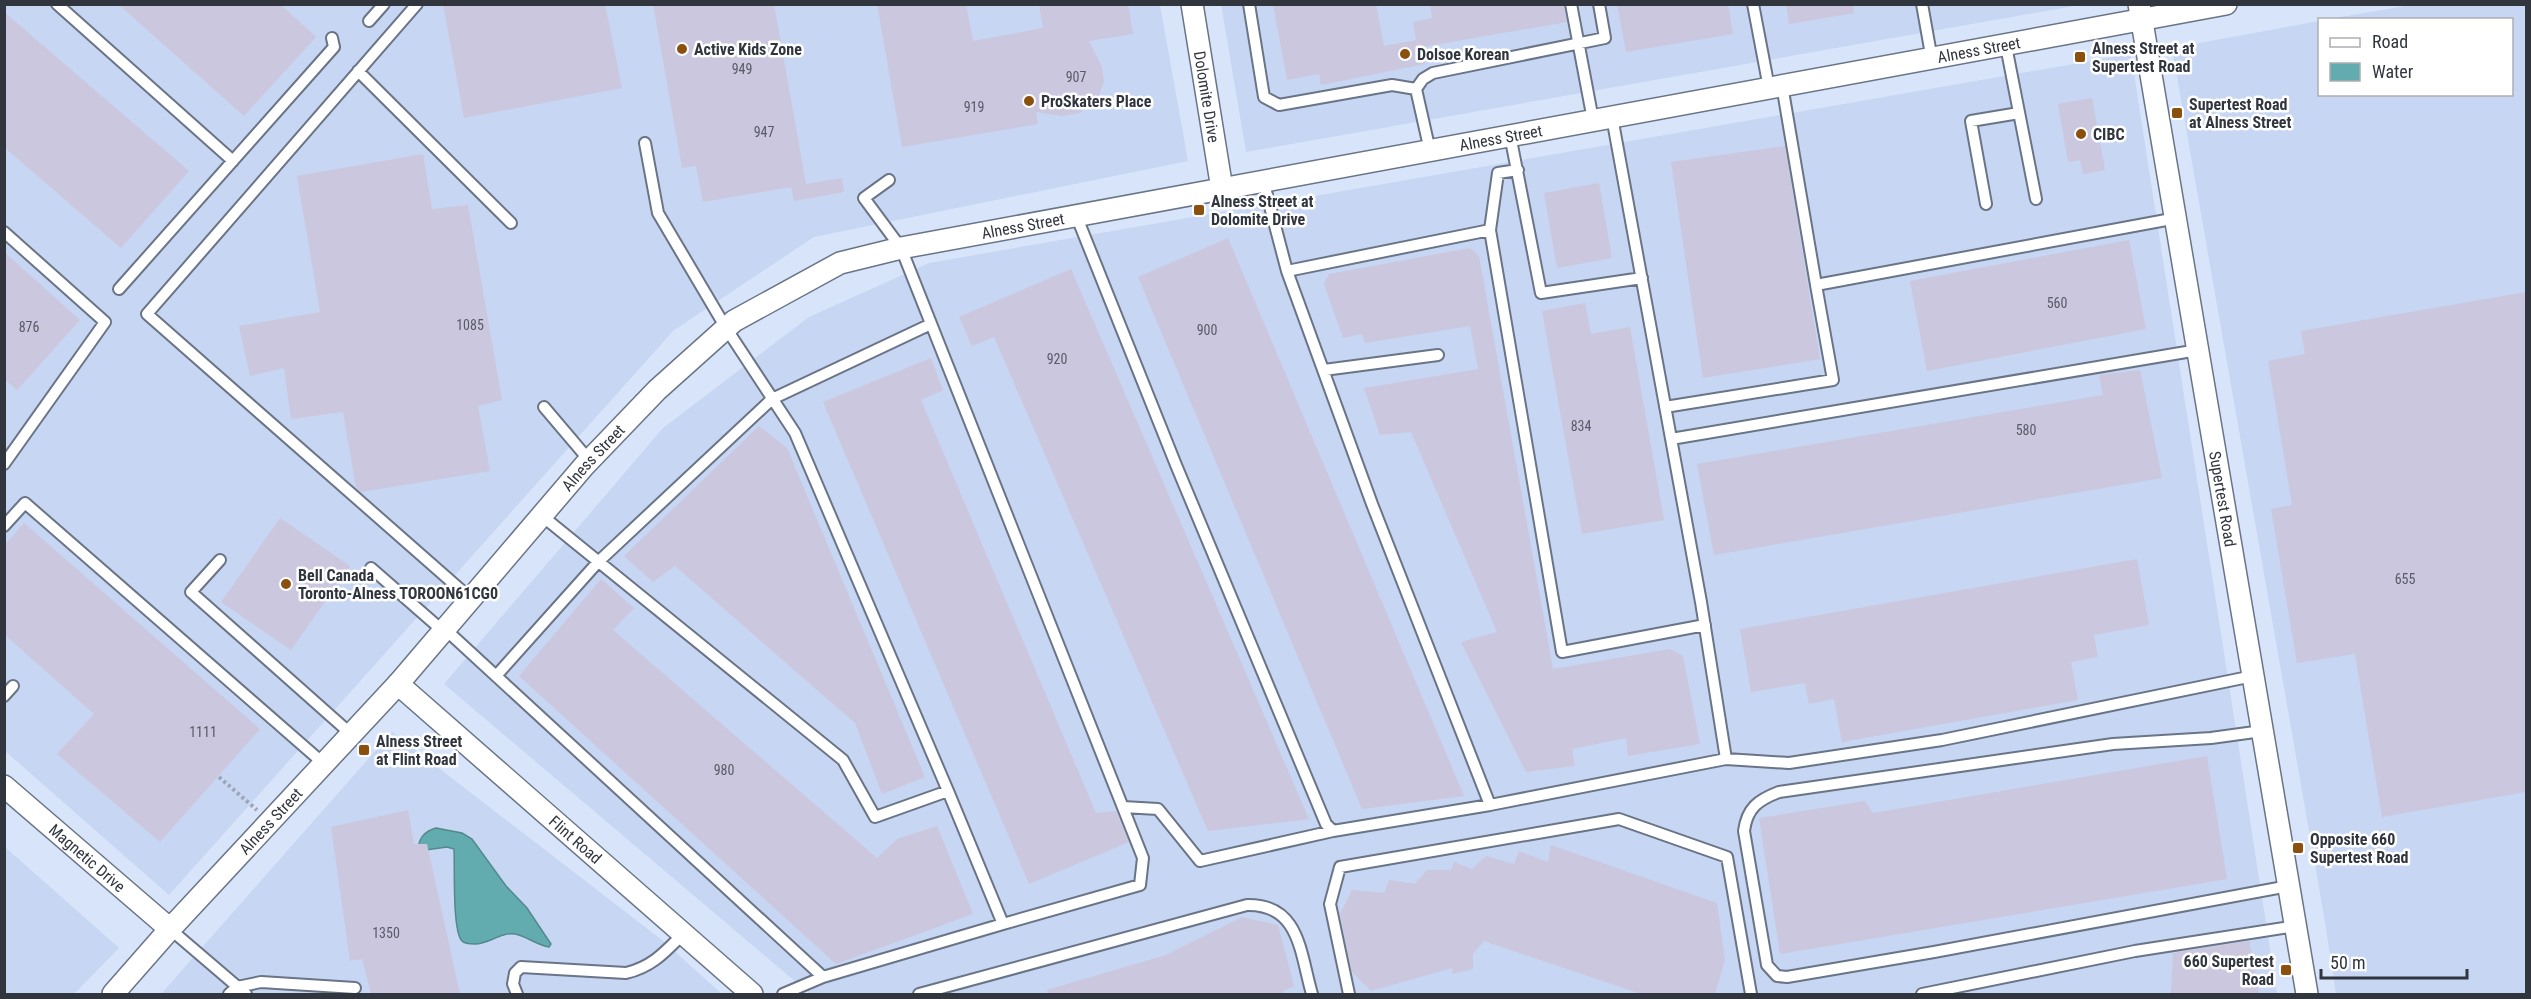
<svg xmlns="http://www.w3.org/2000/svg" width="2531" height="999" font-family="'Roboto Condensed',sans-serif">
  <rect width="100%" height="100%" fill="#d8e4fa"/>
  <path fill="#c7d6f2" d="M1221,4L2080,5L1246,152Z
    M5,5H1160L1188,161L814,237L673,331L169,895L5,751Z
    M2411,5H2526V994H2336L2325,922L2172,48L2319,21L2320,94H2512V20L2329,19Z
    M2131,54L2277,994H810L444,684L663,428L809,317L929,263Z
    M392,732L662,940L722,994H161Z
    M5,847L119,948L74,994H5Z"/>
  <path fill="#62acaf" stroke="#53888d" stroke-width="1.5" d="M436,828L462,833L472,839L506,886L527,908L551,944L549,947C537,945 526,936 515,934C500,932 489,944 475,944C471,944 465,944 462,941C452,931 455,865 454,849L447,847L419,851C417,839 425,831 436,828Z"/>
  <path fill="#cbc7de" d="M118,4H280L316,37L244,116Z
    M443,4H605L622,88L464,118Z
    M653,4H774L806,184L842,178L844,192L794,201L791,187L703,202L696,166L682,168Z
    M877,4H966L973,41L1043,28L1039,4H1128L1133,34L1089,41L1102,67L1104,82L1098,97L1080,113L1062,116L1036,112L1038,124L902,147Z
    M1273,4H1376L1384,46L1416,40L1413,22L1432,18L1430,4H1564L1567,22L1422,47L1425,64L1321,85L1319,74L1287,80Z
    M1617,4H1728L1733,34L1626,52Z
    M1786,4H1853L1854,13L1789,24Z
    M4,12L189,171L121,248L4,147Z
    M2092,98L2105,170L2083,174L2080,160L2068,162L2058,104Z
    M1785,146L1820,359L1703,378L1671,162Z
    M423,154L432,209L468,205L502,400L478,406L490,471L361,492L356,488L343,412L291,419L284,368L250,376L239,326L320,312L297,176Z
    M1599,183L1612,258L1557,268L1544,193Z
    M1228,238L1464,796L1362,809L1138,277Z
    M2129,240L2146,329L1927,371L1910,281Z
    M1470,248L1479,256L1553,669L1670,649L1683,656L1700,744L1628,756L1626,738L1572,749L1575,766L1526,772L1461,642L1497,632L1411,432L1380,435L1364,388L1478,369L1470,326L1365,343L1362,334L1343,338L1324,284L1329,274Z
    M4,252L80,320L17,390L4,379Z
    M1071,269L1309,819L1208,831L994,337L972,346L959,317Z
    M2526,292V792L2382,817L2355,654L2297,663L2271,509L2292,505L2268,361L2305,354L2301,331Z
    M1585,303L1591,334L1630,327L1664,520L1582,534L1542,311Z
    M931,358L943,390L921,400L1096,813L1116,811L1129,842L1029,884L823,402Z
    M2140,370L2162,478L1714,555L1697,464L2103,395L2099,375Z
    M759,426L787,448L925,777L882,794L855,723L675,566L653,582L624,556Z
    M280,518L350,566L291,650L221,602Z
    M24,523L260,729L160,842L57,754L94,714L4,634V546Z
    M2137,559L2149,625L2094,635L2098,657L2071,662L2078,700L1842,742L1834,699L1809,704L1805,683L1751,692L1740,629Z
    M601,579L634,608L613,630L877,858L897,839L937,826L973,914L836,964L519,676Z
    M2207,756L2227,879L1780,954L1759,818L1865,801L1873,813Z
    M408,810L414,844H427L460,994H371L362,959L350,961L331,827Z
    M1551,845L1717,903L1725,960L1715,994H1641L1484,941L1473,954V969L1453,974L1452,968L1371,991L1352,972L1340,914L1352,890L1384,893L1389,880L1415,884L1427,870H1451L1454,862L1472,869L1486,856L1514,864L1519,851L1548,862Z
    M1242,917L1278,925L1294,986L1283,991L1284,994H1048L1047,990L1166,955Z
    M2249,941L2259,994H2171L2173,953Z"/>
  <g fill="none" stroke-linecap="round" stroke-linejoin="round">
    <defs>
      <path id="lane" d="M57,4L233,161
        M417,4L147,314L470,598
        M1249,4L1264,97L1279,105L1392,85L1416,89
        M1571,4L1593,120
        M1753,4L1769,88
        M1922,4L1932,60
        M369,21L384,4
        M2006,46L2036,199
        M358,71L511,223
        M1782,85L1816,285L2177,218
        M1612,117L1701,602L1726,759L1789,763L1942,740L2253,676
        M1510,135L1541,293L1642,278
        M1430,151L1416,89L1423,79L1433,73L1605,38L1599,4
        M889,180L864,198L901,248L1143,858L1140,885L1003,924
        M1986,204L1971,121L2019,113
        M1076,215L1176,465L1326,824L1333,831L1490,805L1372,504L1287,271L1263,180
        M1490,230L1498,173L1518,170
        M4,232L105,322L4,464
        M1287,271L1490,230L1562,652L1705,625
        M119,289L334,47L332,38
        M1324,370L1438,355
        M544,407L589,460
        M1665,407L1833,380L1816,285
        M1671,439L2198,350
        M541,515L843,760L875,817L948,791L795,433L726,328L658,213L645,143
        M4,526L25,503L323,763
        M220,560L191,592L351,734
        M371,568L443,631
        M445,629L823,977L1003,924L948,791
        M496,676L598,562L772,399L931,324
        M4,696L13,686
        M2262,731L2211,738L2113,744L1779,792C1758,800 1747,808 1744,831L1767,965L1777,976L1787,977L1934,952L2289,886
        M1490,805L1726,759
        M1123,807L1158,809L1200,861L1333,831
        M170,929L246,994
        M229,994L237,987L261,982L355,988
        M517,994L513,984L515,973L521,967L626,973C652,967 665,952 683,934
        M783,994L823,977
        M919,994L1247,905C1300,904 1300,953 1312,994
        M1349,994L1330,904L1340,867L1619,819L1727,857L1751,994
        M1922,994L2135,951L2296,926"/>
      <g id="street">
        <path id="s1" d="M1192,4L1222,189"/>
        <path id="s2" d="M2139,4L2307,994"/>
        <path id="s3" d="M398,684L752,994"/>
        <path id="s4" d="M4,786L170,929"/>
        <path id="s5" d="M113,994L170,929L398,684L584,466L657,390L734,321L840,263L901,248L2226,4"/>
      </g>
    </defs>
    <use href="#lane" stroke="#697487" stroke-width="14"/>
    <use href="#street" stroke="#697487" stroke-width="24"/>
    <path stroke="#9da6b8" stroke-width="4" stroke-dasharray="3 3" stroke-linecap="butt" d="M219,777L257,810"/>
    <use href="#lane" stroke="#fff" stroke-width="10"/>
    <use href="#street" stroke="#fff" stroke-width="21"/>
  </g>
  <g fill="#8b500d" stroke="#fff" stroke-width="2">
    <circle cx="682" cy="49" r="6"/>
    <circle cx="1405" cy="54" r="6"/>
    <rect x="2074" y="51" width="12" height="12" rx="3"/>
    <circle cx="1029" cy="101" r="6"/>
    <rect x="2171" y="107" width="12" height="12" rx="3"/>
    <circle cx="2081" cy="134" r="6"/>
    <rect x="1193" y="204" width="12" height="12" rx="3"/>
    <circle cx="286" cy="584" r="6"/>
    <rect x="358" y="744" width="12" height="12" rx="3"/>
    <rect x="2292" y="842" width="12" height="12" rx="3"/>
    <rect x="2280" y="964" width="12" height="12" rx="3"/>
  </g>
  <g text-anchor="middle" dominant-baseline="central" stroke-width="5" stroke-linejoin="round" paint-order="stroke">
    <g font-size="14" fill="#585a66">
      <text x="742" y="69">949</text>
      <text x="1076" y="77">907</text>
      <text x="974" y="107">919</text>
      <text x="764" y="132">947</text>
      <text x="2057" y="303">560</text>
      <text x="470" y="325">1085</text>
      <text x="29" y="327">876</text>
      <text x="1207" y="330">900</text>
      <text x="1057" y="359">920</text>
      <text x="1581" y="426">834</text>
      <text x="2026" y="430">580</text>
      <text x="2405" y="579">655</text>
      <text x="203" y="732">1111</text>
      <text x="724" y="770">980</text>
      <text x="386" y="933">1350</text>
    </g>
    <g font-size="16" font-weight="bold" fill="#31353e" stroke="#fff" text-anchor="start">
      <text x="2092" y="48">Alness Street at<tspan x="2092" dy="18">Supertest Road</tspan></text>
      <text x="694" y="49">Active Kids Zone</text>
      <text x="1417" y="54">Dolsoe Korean</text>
      <text x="1041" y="101">ProSkaters Place</text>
      <text x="2189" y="104">Supertest Road<tspan x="2189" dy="18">at Alness Street</tspan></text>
      <text x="2093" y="134">CIBC</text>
      <text x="1211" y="201">Alness Street at<tspan x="1211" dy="18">Dolomite Drive</tspan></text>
      <text x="298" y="575">Bell Canada<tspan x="298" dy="18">Toronto-Alness TOROON61CG0</tspan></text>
      <text x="376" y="741">Alness Street<tspan x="376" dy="18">at Flint Road</tspan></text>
      <text x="2310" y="839">Opposite 660<tspan x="2310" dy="18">Supertest Road</tspan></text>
      <text x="2274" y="961" text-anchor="end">660 Supertest<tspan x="2274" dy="18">Road</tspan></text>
    </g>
    <g font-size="16" fill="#31353e" stroke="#fff">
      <text stroke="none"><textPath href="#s5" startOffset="2196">Alness Street</textPath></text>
      <text stroke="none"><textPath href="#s1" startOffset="94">Dolomite Drive</textPath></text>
      <text stroke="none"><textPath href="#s5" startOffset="1710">Alness Street</textPath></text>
      <text stroke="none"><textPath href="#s5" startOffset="1224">Alness Street</textPath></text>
      <text stroke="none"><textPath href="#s5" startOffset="720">Alness Street</textPath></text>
      <text stroke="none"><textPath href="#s2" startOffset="502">Supertest Road</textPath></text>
      <text stroke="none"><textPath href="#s5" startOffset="234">Alness Street</textPath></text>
      <text stroke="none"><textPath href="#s3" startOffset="236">Flint Road</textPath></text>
      <text stroke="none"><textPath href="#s4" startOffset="110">Magnetic Drive</textPath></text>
    </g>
  </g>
  <rect width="2531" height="999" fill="none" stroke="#31353e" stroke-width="12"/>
  <rect x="2318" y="18" width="195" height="78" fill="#ffffff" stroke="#adaeb2" stroke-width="1.5"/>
  <rect x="2330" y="38" width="30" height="9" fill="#ffffff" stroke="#adaeb2" stroke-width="1.5"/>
  <text x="2372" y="48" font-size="18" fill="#31353e">Road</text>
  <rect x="2330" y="63" width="30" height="18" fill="#62acaf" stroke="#adaeb2" stroke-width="1.5"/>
  <text x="2372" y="78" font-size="18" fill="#31353e">Water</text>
  <path d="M2321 969v9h146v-9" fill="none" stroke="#31353e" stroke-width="3"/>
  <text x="2330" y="969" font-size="18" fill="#31353e" stroke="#ffffff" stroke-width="4.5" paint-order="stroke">50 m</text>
</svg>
